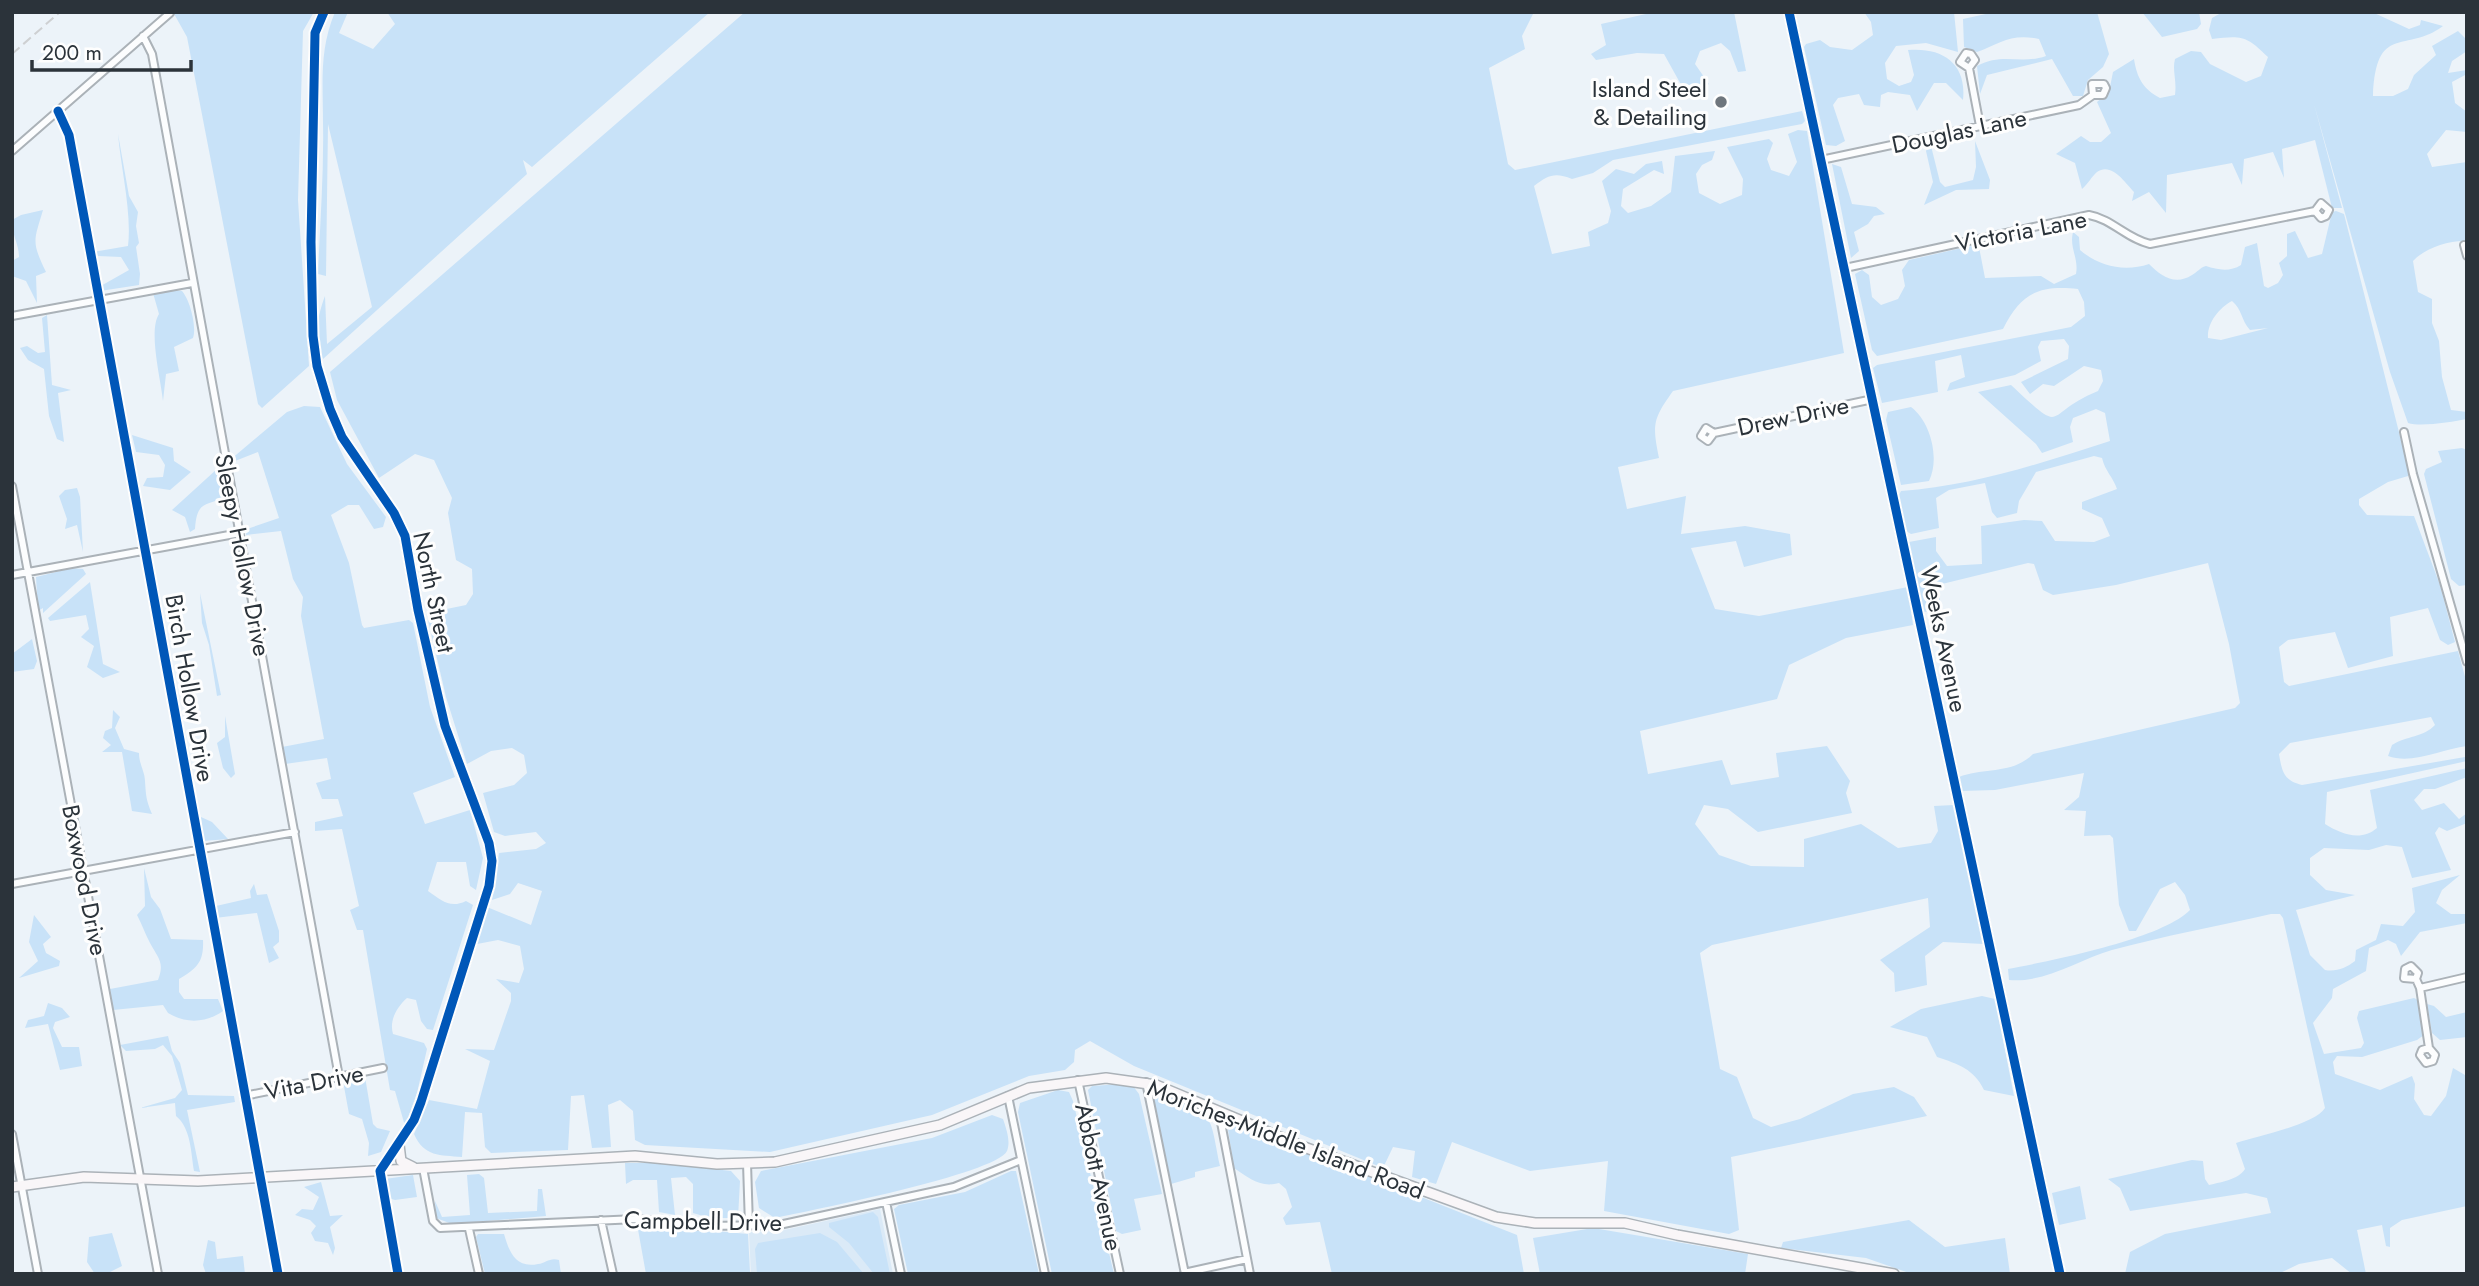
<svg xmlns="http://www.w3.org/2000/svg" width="2479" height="1286" font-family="Jost,sans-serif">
  <rect width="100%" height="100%" fill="#ecf3f9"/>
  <path fill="#dbeaf7" d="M880,1209L893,1274H751L749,1232L780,1231Z"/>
  <path fill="#c8e2f8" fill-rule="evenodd" d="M173,12H314L303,31L298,200L309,366L262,408L258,404L187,37Z
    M335,12H348L339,33L373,49L395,24L387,12H710L532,167L523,160L527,174L323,359C312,342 318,314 325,296L327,344L372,307L328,124L326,276L318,274C320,224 324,173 323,123C323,83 319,50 335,12Z
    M745,12H1534L1522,36L1525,49L1489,68L1508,164L1515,170L1802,111L1805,121L1802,124L1613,160L1593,173L1572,179C1555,172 1548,175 1534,186L1552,254L1590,246L1588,232L1608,223L1611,211L1602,181L1616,169L1634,174L1646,164L1662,161L1664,174L1654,170L1623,189L1621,206L1628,213L1651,206L1671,192L1675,156L1715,151L1712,160L1702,165L1696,174L1699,193L1720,204L1742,195L1743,179L1727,147L1769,139L1773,143L1767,159L1771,170L1789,176L1797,162L1788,134L1798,130L1807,131L1844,353L1673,391C1653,419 1652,424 1659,458L1618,467L1627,509L1686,496L1681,534L1745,526L1790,534L1792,555L1744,567L1736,541L1691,548L1715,609L1759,616L1908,587L1913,625L1846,638L1789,665L1777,699L1640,731L1648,774L1722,760L1731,785L1779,777L1776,753L1827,746L1850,781L1846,793L1852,813L1758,832L1728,809L1704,805L1695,824L1719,855L1751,866L1804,867V839L1861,824L1898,848L1931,843L1938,831L1934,806L1954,805L1984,944L1943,942L1925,956L1927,985L1895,992L1894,973L1880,960L1930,927L1928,898L1712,945L1700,953L1720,1069L1737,1077L1753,1118L1771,1127L1800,1119L1853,1094L1894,1087L1914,1097L1927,1116L1731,1157L1739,1230L1729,1234L1604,1211L1608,1161L1530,1171L1452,1142L1436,1184L1412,1177L1415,1151L1393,1147L1383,1168L1134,1066L1090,1041L1075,1050L1074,1062L1065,1070L1029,1076L932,1115L770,1152L645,1145L635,1140L633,1111L620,1100L608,1105L611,1147L592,1148L584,1095L571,1096L568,1150L491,1153L485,1147L482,1113L465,1112L462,1157C440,1155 424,1157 414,1134L429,1100L477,1109L490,1061L465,1049L494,1050L511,1001V993L496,979L519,983L524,969L520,946L498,940L477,944L487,907L531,925L542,891L518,883L510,894L492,900L499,853L536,849L546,843L536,832L505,836L494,832L483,793L514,785L527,773L524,755L512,748L491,751L467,764L446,697L428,620L432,612L466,605L473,594L472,569L456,560L448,513L452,498L434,460L415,454L379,478L337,400L330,372Z
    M1655,12H1734L1746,71L1738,72L1730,51L1721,43L1700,51L1695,64L1709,84L1699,90H1684L1664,54L1637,53L1596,60L1591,54L1606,45L1601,24Z
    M1864,12H1954L1958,52L1926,43L1896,46L1885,63L1887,79L1899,86L1911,82L1914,75L1908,50C1942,47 1967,63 1963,100L1946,83H1934L1917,111L1910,95L1888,92L1881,95L1880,107L1864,105L1859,94L1838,98L1833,105L1845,141L1836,146L1826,145L1804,47L1806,44L1820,40L1830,47L1852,50L1873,35L1871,22Z
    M1995,12H2097L2109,54L2103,67L2088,80L2083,96H2073L2052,59L1987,75L1980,94L1977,66C2003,52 2020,65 2046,56L2039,39C2011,33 2001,43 1977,52L1964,47L1963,19Z
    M2142,12H2199L2201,24L2197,29L2162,37Z
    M2372,12L2409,29L2420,25L2421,20L2443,26C2406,54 2376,22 2373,96H2393L2408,89L2414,75L2436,55L2432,46L2458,31L2465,38L2467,51L2452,61L2448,73L2467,70V74L2452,82L2455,103L2467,112V132L2446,130L2427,154L2432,167L2467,162V241C2449,240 2425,248 2413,261L2418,292L2432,299V323L2439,341L2442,377L2451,410L2467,412V419C2452,422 2421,427 2408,423L2390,372L2314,104L2342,208H2332L2315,140L2282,149L2284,178L2273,152L2244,159L2242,185L2232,163L2167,175L2166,213L2149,192L2132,201L2134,192C2125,183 2112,162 2097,172C2092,176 2088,184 2082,189L2075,163L2056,154L2081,136L2090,142H2101L2111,133L2097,102L2109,92L2113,72L2134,59C2137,78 2143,89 2160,98L2175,95C2177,80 2172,71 2175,59L2191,51L2201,52L2210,64L2246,82L2261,76L2268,57C2247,36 2242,35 2212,39L2209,30L2212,18L2221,13Z
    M118,134L129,196L138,212L136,226L139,243L136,247L140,274L139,285L100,291L99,287L129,270L121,257L98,256L93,252L128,246C132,213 121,169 118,134Z
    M1975,141L1990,180L1989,189L1956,190L1924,205L1933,182L1926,151L1930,142L1940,182L1945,187L1973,180L1976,167Z
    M1832,164L1841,167L1852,204L1876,207L1885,214L1874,216L1868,224L1854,232L1859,251L1851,258Z
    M43,210C34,241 31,241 46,272L36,276L37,303L26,281L12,276V261L19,257C19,244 12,236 12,220L21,215Z
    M2336,211L2344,214L2408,468V476L2388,482L2359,499V505L2367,515L2414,516L2440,585L2455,642L2448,645L2440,640L2428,608L2390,617L2393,656L2348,668L2335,632L2288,640L2279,647L2284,682L2289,686L2458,651L2467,684V746C2442,749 2412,765 2388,756L2392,745C2406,736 2424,737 2435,725L2431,717L2290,743L2279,754C2282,772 2284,781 2302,785L2465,757L2467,761L2327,792L2325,824C2341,834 2361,842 2377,828L2370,790L2467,768V777L2435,789H2424L2414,800L2422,810L2444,803L2459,819L2467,813V823L2447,831L2439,827L2435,833L2451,870L2412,878L2402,847L2386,845L2369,850L2324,848L2310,858V875L2326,890L2355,895L2296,910L2310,955L2325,970C2336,972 2346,968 2355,961L2356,950L2376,940L2381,924L2403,926L2415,912L2412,888L2460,875L2442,890L2436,903L2451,914H2467V923L2420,932L2401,956L2396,944L2388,940L2369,948L2366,971L2333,989L2332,998L2313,1023L2324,1054L2361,1048L2364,1043L2357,1018L2359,1011L2414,998L2418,1000L2424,1035L2417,1040L2362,1057L2337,1056L2333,1062L2335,1074L2380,1090L2412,1076L2415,1084L2414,1099L2424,1115L2431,1116L2446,1096L2453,1068L2465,1075L2467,1206L2402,1220L2390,1228V1247L2386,1246L2382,1225L2357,1230L2366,1274H2352L2332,1258L2299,1264L2278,1274H2125L2130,1252L2165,1234L2271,1213L2267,1198L2246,1193L2130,1211L2120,1188L2108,1179L2192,1160L2203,1161L2205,1179L2209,1185C2221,1182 2238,1180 2245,1169L2236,1143C2257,1136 2314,1125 2325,1108L2283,918L2280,914H2271C2218,926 2164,936 2112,950C2078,960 2046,983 2009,980L2008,969C2050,961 2162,939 2190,910L2185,895L2175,882L2160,889L2136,931H2129L2119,905L2113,838L2110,835L2084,836L2086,811L2064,810L2079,797L2084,773L1995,790L1961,791L1959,777C1984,767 2012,775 2033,754L2235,708L2240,703L2229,644L2208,563L2116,585L2053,595L2043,590L2034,564L2028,563L1942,584L1938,590L1942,610L1923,612L1909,542L1936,537V551L1947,566L1982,564L1981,526L2024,520L2042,521L2055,541L2094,542L2110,536L2102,518L2082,509V502L2117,489C2113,477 2105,471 2102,458L2094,456L2036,472L2019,501L2017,513L1997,518L1992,512L1985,483L1949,490L1936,498L1939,528L1911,534L1906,531L1899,495L1901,491C1973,486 2042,463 2110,441L2105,413L2096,409L2073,418L2070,427L2073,442L2042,453L2036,444L1978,392L2011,385C2068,438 2041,414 2098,391L2103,381L2101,370L2084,366L2054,386L2043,384L2030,394L2021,382L2068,359L2069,346L2064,339L2041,341L2038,347L2041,361L2015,375L1947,391L1950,383L1965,377L1961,355L1935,361L1938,392L1882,403L1873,368L1877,365L2071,327L2085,316L2084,302L2078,289C2037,285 2021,294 2003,329L1877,356L1872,350L1855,274L1862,270L1869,275L1872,297L1881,305L1898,299L1905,286L1902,270L1909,260L1975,245L1979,247L1985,278L2041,276L2054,284L2076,274C2079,258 2069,248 2073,232L2079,237L2080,250C2100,267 2125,272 2149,264C2161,276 2175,286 2192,275C2198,272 2199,268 2206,266C2218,270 2230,272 2241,265L2245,247L2257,243L2264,286L2268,288L2278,283L2283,275L2279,263L2287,256V234L2295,231L2308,258L2322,254L2332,212ZM2232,301C2242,309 2241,320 2250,330L2268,328L2221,340L2208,338C2207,323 2219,308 2232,301Z
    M173,290L182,291C190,300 197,327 193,338L174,347L179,371L166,374L163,401C161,380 148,331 159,314L153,293Z
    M47,315L52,385L71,390L58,393L64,442L57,439L49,416L44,369L28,360L20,348L27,346L38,353L45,352L42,318Z
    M304,406L320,407L347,464L386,517L383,527L374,529L359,505H348L331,515L349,563L362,625L364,628L409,620L413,623L430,707L455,777L413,793L425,824L470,810L483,858L476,890L470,886L466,862H437L428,891C441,900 450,909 466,901L473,905L433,1030L427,1029L421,1021L416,1000L407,998C397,1007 389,1020 393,1034L424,1043L427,1049L417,1093L405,1126L395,1091L390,1090L363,930H357L350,910L359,906L342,829L315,831V822L343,816L338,799H322L316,783L331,779L327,758L285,764L282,747L324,739L301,616L303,597L293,579L281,531L246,535L247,529L279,518L258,452L235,461L230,460L287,412Z
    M1911,407C1931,422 1940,459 1929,481L1901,485L1886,420L1888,412Z
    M132,435L173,448L174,461L191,472L170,490L143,486L147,478L163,477L165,465L159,455L136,452Z
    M2462,448L2467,450V585L2459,586L2451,579L2424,474L2426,469L2442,462L2438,451Z
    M217,469H221L227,496C205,507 197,500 195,529L190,532L185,517L172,510Z
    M77,488L80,497L83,552L77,525L65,529L67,519L59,496L65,490Z
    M72,568L83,569L86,574L43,613V608L38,611L36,577Z
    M90,582L103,664L120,672L103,678L87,667L94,646L81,637L89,629L86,615L50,621L48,618Z
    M200,593L221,695L217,696L209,645L202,623Z
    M32,639L37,661L34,669L12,672V654Z
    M113,710L120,717L115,728L124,749L139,753C139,764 145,772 145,781C146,796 146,799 152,814L132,811L122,752H102L111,745L103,738L105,731L112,728Z
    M225,716L235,774L231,778L223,768L217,743L225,737Z
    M201,817L212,822L228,839L203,841Z
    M144,868L151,897L160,909L171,939L203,940C204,962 197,968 179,979V992L184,999H218L223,1011C206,1023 186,1024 168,1013L163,1005L113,1010L110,989L158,980C165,962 158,958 150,943C145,934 142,924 137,915L145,906Z
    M254,884L257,895L267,894L279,931V942L273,947L279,958L269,963L257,913L215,918L216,906L251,898L250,891Z
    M34,915L51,937L43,944L46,953L60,961L59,966L19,978L38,961L29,942Z
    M1982,996L1995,999L2014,1096L1984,1090C1974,1069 1958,1064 1937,1057L1927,1037L1890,1027L1921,1009Z
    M48,1003L62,1008L70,1017L55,1022L53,1028L62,1047H79L82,1066L60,1070L48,1024L25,1028L28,1020L44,1016Z
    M2427,1004L2434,1006L2446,1017L2467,1012V1037L2440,1040L2432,1033Z
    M168,1036L172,1051L180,1063L188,1095L234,1096L235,1102L187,1110L200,1172L194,1171C191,1153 191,1128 176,1116L175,1103L140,1108L175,1098L182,1090L172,1056L163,1045L155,1049L126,1051L120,1045Z
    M365,1077L373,1124L377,1128L390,1131L381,1152L368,1156L369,1143L362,1119L349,1114L343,1081Z
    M1122,1084L1133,1086L1139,1094L1162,1194L1134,1199L1141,1230L1122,1234L1116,1231L1088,1090L1092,1086Z
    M1058,1090L1069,1092L1073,1101L1114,1274H1052L1018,1112L1020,1103Z
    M1164,1094C1216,1117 1209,1112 1220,1166L1195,1172V1177L1171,1184L1152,1100Z
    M992,1115L1003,1119C1006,1128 1011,1141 1007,1151C996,1174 808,1211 775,1218L759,1208L755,1182L761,1171L932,1138Z
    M1232,1122L1517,1235L1524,1274H1332L1320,1222L1286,1225L1283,1218L1292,1207L1286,1189L1279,1183C1261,1188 1250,1179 1234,1168L1227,1123Z
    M625,1163H661L731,1171L740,1181L738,1218H710L693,1213V1184L686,1177L671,1178L675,1215L659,1212L657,1180H633L626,1184Z
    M1011,1171H1016L1039,1274H908L894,1209L899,1205L965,1192Z
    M479,1174L484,1178L488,1213L537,1211L538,1189H542L546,1216L452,1224L436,1218L435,1201L442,1217L470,1215L467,1175Z
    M413,1175L417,1197L395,1200L388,1198L385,1179Z
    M321,1182L330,1216L343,1215L330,1227L335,1248L333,1255L328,1243L315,1241L311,1233L316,1226L310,1220L295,1215L302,1209L313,1210L319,1197L304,1187Z
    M2080,1186L2086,1219L2059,1225L2052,1193Z
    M873,1212L878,1217L890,1274H874L849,1243L829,1227V1223Z
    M1909,1220L1945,1247L2005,1238L2010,1274H1912L1866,1258L1781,1248L1783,1242Z
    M637,1224L748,1234L750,1272L646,1274Z
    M1593,1228L1748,1254L1745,1274H1540L1533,1238Z
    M112,1233L122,1266L106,1274H95L87,1262L89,1237Z
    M820,1233L837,1242L864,1274H757L755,1249L758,1243Z
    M478,1234H504C509,1251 515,1269 538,1264C546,1263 550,1257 559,1260L561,1274H485L476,1237Z
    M208,1240L215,1242L217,1259L243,1256L245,1274H206L203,1265Z"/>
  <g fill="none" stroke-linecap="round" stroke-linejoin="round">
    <defs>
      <path id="street" d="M143,36L152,54L339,1077
        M1969,68L1975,60L1971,54L1966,53L1960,62L1969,68L1980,126
        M58,111L69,135L278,1274
        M12,151L170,13
        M1821,160L2079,105L2093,95H2103L2106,88L2104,84H2092L2093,95
        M2464,245L2467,256
        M1845,268L2089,215C2112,219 2127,239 2150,244L2315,211L2321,203L2329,210L2326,216L2321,218L2315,211
        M12,316L192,283
        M2404,432L2413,474L2467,662
        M1714,433L1706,428L1701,436L1708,441L1714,433L1873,399
        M12,486L158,1274
        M12,575L240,533
        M12,884L295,832
        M2416,979L2404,978L2405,969L2411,966L2418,973L2416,979L2420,988L2429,1048L2435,1055L2433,1061L2426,1063L2420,1055L2422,1050L2429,1048
        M2420,988L2467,977
        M1078,1080L1120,1274
        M1146,1082L1185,1274
        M244,1096L383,1068
        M1008,1096L1045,1274
        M1219,1112L1250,1274
        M12,1134L38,1274
        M747,1163L749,1226
        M423,1168L433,1221L440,1228L636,1219L701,1226L779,1225L954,1187L1021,1160
        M380,1171L398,1274
        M886,1202L901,1274
        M601,1220L613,1274
        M469,1229L479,1274
        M1184,1273L1247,1259"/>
      <path id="secondary" d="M324,12L315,33L311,242L313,336L317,366L330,409L342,437L394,513L405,536L418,610L445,726L489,843L492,861L489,886L421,1102L414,1120L380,1171
        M1789,12L2060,1274
        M399,1145L401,1161L413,1167
        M12,1187L84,1177L198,1181L635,1156L717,1164L775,1162L940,1125L1029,1088L1106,1078L1156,1085L1304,1147L1496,1217L1535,1223H1625L1677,1235L1894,1274"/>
    </defs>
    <use href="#street" stroke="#abb2b8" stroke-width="10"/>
    <use href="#secondary" stroke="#abb2b8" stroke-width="12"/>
    <use href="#street" stroke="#fcfdfe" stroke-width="6"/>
    <use href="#secondary" stroke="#f9f6f8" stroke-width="9"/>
    <path stroke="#ced0d2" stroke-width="2" stroke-dasharray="10 5" stroke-linecap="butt" d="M12,54L60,12"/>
    <defs>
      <path id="cycleway" d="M324,12L315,33L311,242L313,336L317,366L330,409L342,437L394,513L405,536L418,610L445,726L489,843L492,861L489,886L421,1102L414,1120L380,1171L398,1274
        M1789,12L2060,1274
        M58,111L69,135L278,1274"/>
    </defs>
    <use href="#cycleway" stroke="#fefefe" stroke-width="13"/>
    <use href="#cycleway" stroke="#0057b8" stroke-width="9"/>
  </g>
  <circle fill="#6f767d" stroke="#fefefe" stroke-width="2.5" cx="1721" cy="102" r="7"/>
  <g text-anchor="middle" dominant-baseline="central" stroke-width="6" stroke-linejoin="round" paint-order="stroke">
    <g font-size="24" fill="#2b333a" stroke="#fefefe" text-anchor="end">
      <text x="1707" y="88">Island Steel<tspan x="1707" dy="28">&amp; Detailing</tspan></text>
    </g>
    <g font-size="24" fill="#2b333a" stroke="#fefefe">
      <text transform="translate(1959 131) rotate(-12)">Douglas Lane</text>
      <text transform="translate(2021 231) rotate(-11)">Victoria Lane</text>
      <text transform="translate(1793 416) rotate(-12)">Drew Drive</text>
      <text transform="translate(243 555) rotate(79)">Sleepy Hollow Drive</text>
      <text transform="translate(434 592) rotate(78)">North Street</text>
      <text transform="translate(1944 639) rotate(78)">Weeks Avenue</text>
      <text transform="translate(190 688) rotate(80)">Birch Hollow Drive</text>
      <text transform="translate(85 880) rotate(79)">Boxwood Drive</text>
      <text transform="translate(314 1082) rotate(-11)">Vita Drive</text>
      <text transform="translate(1286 1139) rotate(21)">Moriches-Middle Island Road</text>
      <text transform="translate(1099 1177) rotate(78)">Abbott Avenue</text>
      <text transform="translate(703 1221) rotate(1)">Campbell Drive</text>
    </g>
  </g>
  <rect width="2479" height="1286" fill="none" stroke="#2b333a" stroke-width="28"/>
  <path d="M32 60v10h159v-10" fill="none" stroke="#2b333a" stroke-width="3.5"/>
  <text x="42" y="60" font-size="21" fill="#2b333a" stroke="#fefefe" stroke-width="5" paint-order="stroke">200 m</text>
</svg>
